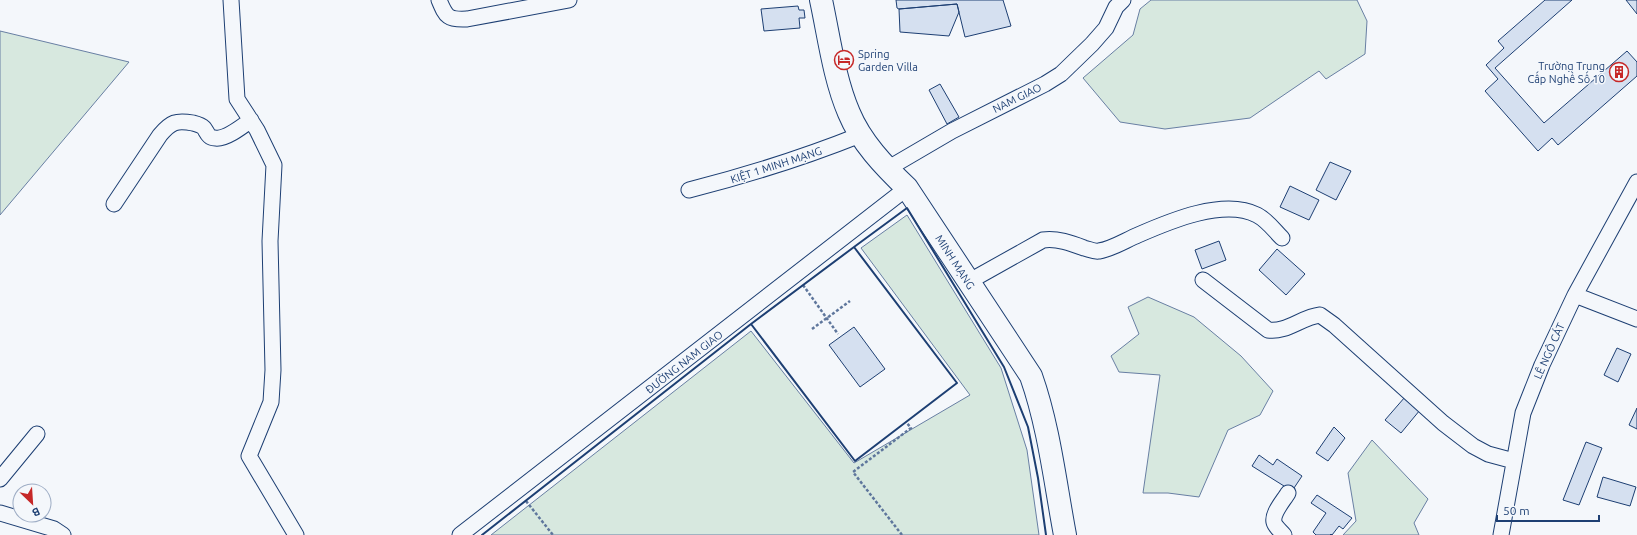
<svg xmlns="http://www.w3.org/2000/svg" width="1637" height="535" font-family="Ubuntu,sans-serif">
  <rect width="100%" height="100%" fill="#f4f7fb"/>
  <path fill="#d7e8df" stroke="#687fa3" d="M1151,0H1357L1367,21L1365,54L1326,79L1319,71L1250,118L1165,129L1120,122L1083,78L1133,35L1140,9Z
    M0,31L129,62L0,215Z
    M907,215L1001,368L1027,450L1039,535H491L751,331L854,463L970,395L861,248Z
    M1148,297L1194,317L1241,356L1273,391L1260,415L1228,430L1199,497L1168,493H1143L1160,375L1119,372L1111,356L1139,334L1128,307Z
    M1372,440L1428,499L1414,523L1419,535H1343L1356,521L1348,473Z"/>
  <path fill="#d5e0f0" stroke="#1d3f73" d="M896,0H1003L1011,26L965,37L957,4L899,9L897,8Z
    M1545,0H1572L1495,68L1544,123L1627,51L1637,62V76L1558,145L1552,138L1538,151L1485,91L1498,79L1486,65L1504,48L1498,41Z
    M1626,0H1637V14Z
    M957,4L959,12L949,36L900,32L899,9Z
    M798,6L799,10H804L805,18H799L800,28L764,31L761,9Z
    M940,84L959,117L947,124L929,90Z
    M1330,162L1351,171L1336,200L1316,190Z
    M1290,186L1319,200L1309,220L1280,207Z
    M1219,241L1226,260L1202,269L1195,250Z
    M1277,249L1305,274L1286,295L1259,270Z
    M854,327L885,369L860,387L829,345Z
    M1617,348L1631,354L1618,382L1604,375Z
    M1405,397L1420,410L1401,433L1385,420Z
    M1637,408V429L1629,425Z
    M1334,427L1345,438L1328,461L1316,453Z
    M1586,442L1602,448L1579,505L1563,500Z
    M1259,455L1273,465L1277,459L1302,476L1292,491L1252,466Z
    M1603,477L1636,487L1630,506L1597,497Z
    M1317,495L1352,518L1343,529L1339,526L1332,535L1331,534L1330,535H1316L1313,532L1326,513L1311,503Z"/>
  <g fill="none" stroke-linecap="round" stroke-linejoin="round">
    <defs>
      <path id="minor" d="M231,0L237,99L257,130L274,165L270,241L273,370L271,402L249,456L296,535
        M439,0C446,17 448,20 467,19L569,0
        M887,169L952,131L1045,84L1061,74L1092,44L1106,28L1116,7L1123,0
        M689,190C748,175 805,157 860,135
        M114,204L160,135C171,122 176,120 193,123C197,124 201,125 204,128C207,132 208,138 215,138C225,140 243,126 251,120
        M1203,280L1268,330C1286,333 1302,317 1320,315L1334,325L1443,423L1473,446L1488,454L1514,461
        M968,282L1043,240C1057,238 1071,243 1084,248C1089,249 1094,252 1099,251C1112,249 1126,240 1138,235C1170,221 1224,198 1257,215C1267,220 1274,230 1282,238
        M1575,295L1637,319
        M0,479L37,434
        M0,513L54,529L63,535
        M460,535L907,188
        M1284,535C1281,531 1275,527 1274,522C1272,513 1284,500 1288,493
        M1501,535L1523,413L1542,365L1575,295L1637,182"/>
      <path id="highway" d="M821,0C829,37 834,78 849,113C861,142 884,166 907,188L1031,376C1049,427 1055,482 1065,535"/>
    </defs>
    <use href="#minor" stroke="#1d3f73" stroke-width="17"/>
    <use href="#highway" stroke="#1d3f73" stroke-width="24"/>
    <path stroke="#5e769c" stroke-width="2.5" stroke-dasharray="3 2" stroke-linecap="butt" d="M803,285L838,334
      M812,329L850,301
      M526,501L553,535
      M902,535L853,472L911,428L906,422"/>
    <use href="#minor" stroke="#f4f7fb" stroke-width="15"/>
    <use href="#highway" stroke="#f4f7fb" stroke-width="22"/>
    <path stroke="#1d3f73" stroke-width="2" d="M751,324L854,247
      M482,535L751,324L855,461L957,383L854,247L907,208L1004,367L1028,427L1038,478L1046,535"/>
  </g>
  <defs>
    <symbol id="hotel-ring" viewBox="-11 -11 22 22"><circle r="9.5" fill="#f4f7fb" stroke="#c62828" stroke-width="1.5"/><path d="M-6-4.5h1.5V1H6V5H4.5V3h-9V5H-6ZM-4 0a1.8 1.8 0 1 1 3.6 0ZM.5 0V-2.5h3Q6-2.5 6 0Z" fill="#c62828"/></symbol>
    <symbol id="building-ring" viewBox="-11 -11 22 22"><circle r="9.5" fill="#f4f7fb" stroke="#c62828" stroke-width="1.5"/><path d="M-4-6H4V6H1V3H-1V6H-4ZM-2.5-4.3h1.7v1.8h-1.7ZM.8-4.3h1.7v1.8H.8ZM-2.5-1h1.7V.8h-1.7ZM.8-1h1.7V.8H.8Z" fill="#c62828"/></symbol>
  </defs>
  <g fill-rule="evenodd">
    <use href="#hotel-ring" x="833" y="49" width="22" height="22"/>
    <use href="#building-ring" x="1608" y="61" width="22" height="22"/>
  </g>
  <g text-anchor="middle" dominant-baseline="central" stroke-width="3" stroke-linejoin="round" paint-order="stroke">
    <g font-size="11" fill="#1d3f73" stroke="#f4f7fb" text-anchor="start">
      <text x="858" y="54">Spring<tspan x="858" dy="13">Garden Villa</tspan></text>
      <text x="1605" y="66" text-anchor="end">Trường Trung<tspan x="1605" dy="13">Cấp Nghề Số 10</tspan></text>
    </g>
    <g font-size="11" fill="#1d3f73" stroke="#f4f7fb">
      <text transform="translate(1017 98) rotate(-26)">NAM GIAO</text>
      <text transform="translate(776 165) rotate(-18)">KIỆT 1 MINH MẠNG</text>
      <text transform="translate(955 262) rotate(57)">MINH MẠNG</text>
      <text transform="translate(1549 351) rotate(-66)">LÊ NGÔ CÁT</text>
      <text transform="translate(684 362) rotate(-38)">ĐƯỜNG NAM GIAO</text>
    </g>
  </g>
  <g transform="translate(32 503) rotate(155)"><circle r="19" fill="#f4f7fb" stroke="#9eadc5"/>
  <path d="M0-3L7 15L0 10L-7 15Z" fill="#c62828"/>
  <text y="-6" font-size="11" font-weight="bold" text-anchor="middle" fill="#1d3f73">B</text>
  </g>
  <path d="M1497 515v6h102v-6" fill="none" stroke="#1d3f73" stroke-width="2"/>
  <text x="1503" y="515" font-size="12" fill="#1d3f73" stroke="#f4f7fb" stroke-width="3" paint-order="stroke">50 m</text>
</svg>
